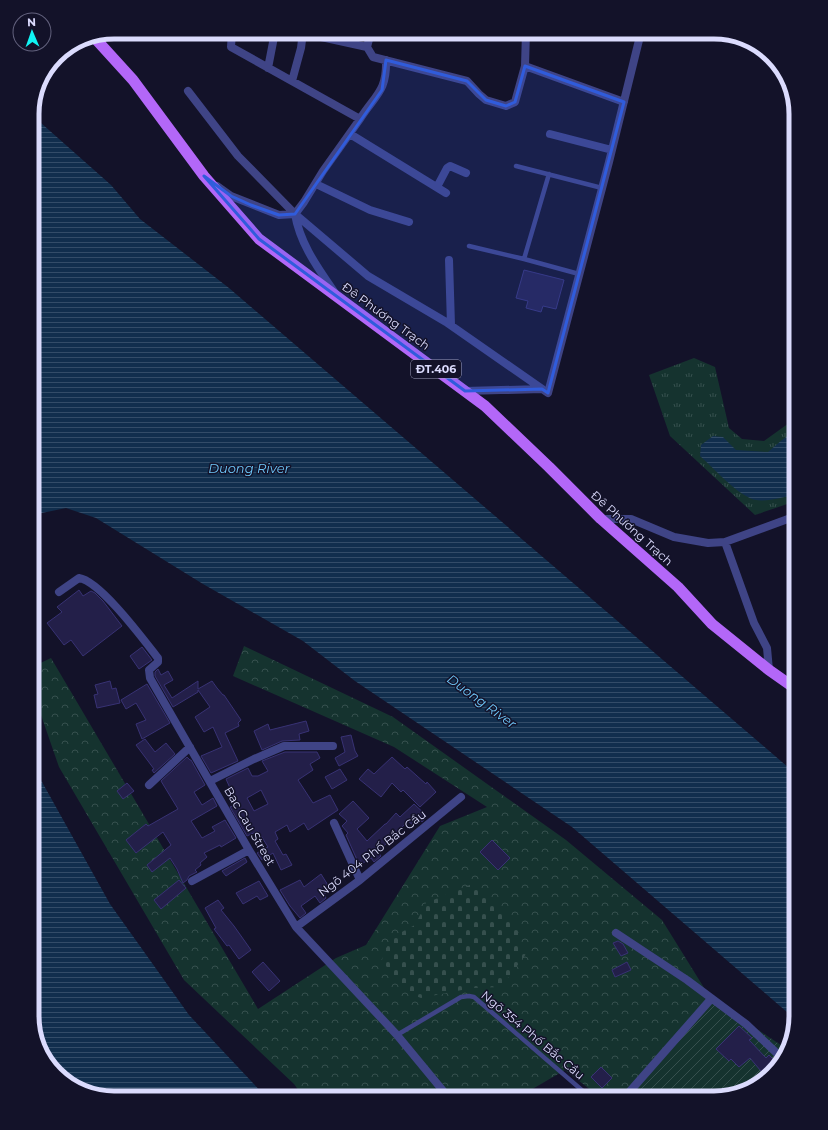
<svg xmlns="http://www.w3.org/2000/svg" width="828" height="1130" font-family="Montserrat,sans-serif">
  <defs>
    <pattern id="forest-crowns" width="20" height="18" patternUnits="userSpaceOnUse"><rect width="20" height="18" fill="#15332f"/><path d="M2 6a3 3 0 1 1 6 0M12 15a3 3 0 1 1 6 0" fill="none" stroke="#36504e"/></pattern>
    <pattern id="cemetery-stones" width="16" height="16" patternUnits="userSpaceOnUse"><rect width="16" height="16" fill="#15332f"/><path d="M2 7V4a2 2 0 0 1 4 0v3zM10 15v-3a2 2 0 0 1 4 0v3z" fill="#36504e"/></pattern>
    <pattern id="park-tufts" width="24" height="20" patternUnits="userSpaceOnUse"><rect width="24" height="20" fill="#15332f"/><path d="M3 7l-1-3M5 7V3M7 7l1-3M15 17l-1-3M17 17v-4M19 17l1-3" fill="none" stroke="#36504e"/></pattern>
    <pattern id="garden-furrows" width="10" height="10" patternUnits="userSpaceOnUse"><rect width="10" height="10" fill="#15332f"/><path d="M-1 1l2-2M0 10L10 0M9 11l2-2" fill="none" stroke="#36504e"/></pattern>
    <pattern id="water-rules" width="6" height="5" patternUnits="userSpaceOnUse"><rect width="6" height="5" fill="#112e4d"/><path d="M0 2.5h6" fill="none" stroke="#334c68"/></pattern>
  </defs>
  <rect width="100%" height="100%" fill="#131229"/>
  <path fill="url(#forest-crowns)" d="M244,646L393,717L566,840L662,920L711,999L624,1098H601L565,1070L517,1098H304L294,1084L184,980L59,767L32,689V667L51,658L258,1009L336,958L366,945L440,826L487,807L394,747L233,676Z"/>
  <path fill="url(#cemetery-stones)" d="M477,882L478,889L512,917L526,954L501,987L472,988L421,998L408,993L382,961L383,952L396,935L415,925L426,903Z"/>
  <path fill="url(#park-tufts)" d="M694,358L715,367L729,428L742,439L764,441L796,418V501L755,515L670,436L649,375Z"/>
  <path fill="url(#garden-furrows)" d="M711,999L787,1049L785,1057L755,1087L714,1098H624Z"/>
  <path fill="url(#water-rules)" d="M32,115L111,185L140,219L229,288L796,774L795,1019L572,827L355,681L303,641L203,584L96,518L66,508L37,514L32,516Z
    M796,430V494C787,497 765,502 756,500C739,497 714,468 700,456L701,445L713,436L723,437L736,450L768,452L782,440Z
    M32,764L110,904L189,1015L267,1098H109L73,1087L43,1057L32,1016Z"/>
  <path fill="#231f49" stroke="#383274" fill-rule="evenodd" d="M524,270L564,280L556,309L543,306L541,312L526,308L528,301L516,298Z
    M79,590L83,596L91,591L95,593L103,601L122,626L83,656L71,640L64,645L47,623L62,612L57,607Z
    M142,647L152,660L139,669L130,656Z
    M158,669L161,675L168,671L173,680L164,685L172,698L198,681V689L212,681L217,688L223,695H224L241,720L238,723L239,726L225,733L238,761L211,773L201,756L222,747L213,727L204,732L195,717L210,707L198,690V692L173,707L155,676V672Z
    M110,681L112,689L116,688L120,703L97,708L94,695L98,694L95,685Z
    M147,684L170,723L142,739L136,724L146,720L136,703L126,709L121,700Z
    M306,721L309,731L299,734L300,740L282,741L262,750L254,731L268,724L270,730Z
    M351,735L355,751L358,756L339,766L335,758L345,752L341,737Z
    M145,739L155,752L166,743L175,754L154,773L152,770L154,769L136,745Z
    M285,752H317L320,758L310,764L313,770L298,780L313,803L330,795L338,810L308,830L304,823L290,832L287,825L275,832L278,839L275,841L283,855L286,854L292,865L281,870L273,853L262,860L257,853L268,847L258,831L247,836L230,807L237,804L226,779L248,768L252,776H258L268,771L262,761ZM261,790L268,804L254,811L247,798Z
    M187,757L190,760H191L205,785L194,792L202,805L213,798L217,806L191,821L202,838L215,831L212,827L225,820L236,838L221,847L220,845L204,853L207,857L200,863L201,865L195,870L197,872L189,876L187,880L183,883L177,869L170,858L152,872L147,865L171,845L163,832L136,853L126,840L146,824L148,826L178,809L161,781Z
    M392,757L405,769L407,767L426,784L427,782L436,792L420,807L403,790L401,792L392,783L381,797L359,779L368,769L374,774Z
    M340,769L347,780L332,789L325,777Z
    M127,783L134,791L123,799L117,791Z
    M353,801L369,818L357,829L367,841L385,824H386L396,813L400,817L414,804L427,816L422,822L420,820L414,826L408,821L378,852L381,856L374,862L371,858L363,863L361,861L358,862L346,835L348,833L342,826L347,821L339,814Z
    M492,840L510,858L498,870L480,852Z
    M245,858L247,862L226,876L222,871Z
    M321,874L331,890L324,894L326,898L320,903L315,896L301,906L306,913L300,918L290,906L280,890L300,880L304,887Z
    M179,880L186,888L161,909L154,900Z
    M259,881L268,896L260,900L257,896L243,904L236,893Z
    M218,900L224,908L221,910L234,926L251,950L239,959L229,945L227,946L214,929L216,928L205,908Z
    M618,941L623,944L628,953L621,956L613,943Z
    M263,962L280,981L269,991L252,972Z
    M627,962L631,970L615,977L612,970Z
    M739,1026L752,1038L749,1040L766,1058L769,1055L778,1064L766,1077L750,1058L739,1067L731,1059L729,1061L716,1049Z
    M601,1067L612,1078L602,1088L591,1077Z"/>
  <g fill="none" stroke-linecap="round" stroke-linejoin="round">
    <path stroke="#3f4486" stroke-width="4.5" d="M516,166L602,188
      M469,246L524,259L549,174
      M524,259L579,274
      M397,1035L461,997L469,996L474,997L591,1098"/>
    <path stroke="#3f4486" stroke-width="8" d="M303,33L367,47L373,57L467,81L479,94L486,100L506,106L515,102L525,66L624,102
      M367,47L371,32
      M525,66L526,32
      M268,68L275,32
      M292,81L301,48L303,32
      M188,91L238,156L295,214L368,276L446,322L548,393L609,162L641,32
      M360,119C375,95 387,92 386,60
      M350,134L446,193
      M550,134L612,150
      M316,184L370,210L409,222
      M217,186L231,196L279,215L295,214L304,202L323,171L360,119L231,47L232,32
      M437,187L447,168L450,166L466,173
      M295,214C300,244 318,268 335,293
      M449,260L451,325
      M465,391L542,389
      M601,519H631L674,537L708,543L725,542L796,516
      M725,542L754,623L767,648L769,670
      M59,592L79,578C100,581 143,639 158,658V662L149,670L150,678L249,850L296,927L397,1035L449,1098
      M210,781L254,759L284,746H333
      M149,785L190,747
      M334,823L360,880
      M192,881L249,850
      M296,927L360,880L461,797
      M616,933L687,980L746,1024L783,1059
      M624,1098L711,999"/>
    <path stroke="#b367f8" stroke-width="11" d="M93,36L133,80L204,176L259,239L485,406L549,467L601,519L678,587L712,624L769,670L796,689"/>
  </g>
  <path fill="#305cdc" fill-opacity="0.2" stroke="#305cdc" stroke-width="3" stroke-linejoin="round" d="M386,60L467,81L486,100L506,106L515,102L525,66L624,102L548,393L542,389L465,391L259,239L204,176L231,196L251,205L279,215L295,214L382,90Z"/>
  <g text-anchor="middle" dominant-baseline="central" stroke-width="3" stroke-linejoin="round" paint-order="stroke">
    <rect fill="#131229" stroke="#9f9fbd" stroke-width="1" x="411" y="360" width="50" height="18" rx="3"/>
    <g font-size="11" font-weight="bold" fill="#dbdbfd">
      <text x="436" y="369">ĐT.406</text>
    </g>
    <g font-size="12" fill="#dbdbfd" stroke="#131229">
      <text transform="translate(386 316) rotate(36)">Đê Phương Trạch</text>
      <text transform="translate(632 528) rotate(42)">Đê Phương Trạch</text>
      <text transform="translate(250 826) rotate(60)">Bac Cau Street</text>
      <text transform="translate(372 853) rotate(-38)">Ngõ 404 Phố Bắc Cầu</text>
      <text transform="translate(533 1035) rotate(40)">Ngõ 354 Phố Bắc Cầu</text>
    </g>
    <g font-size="13" font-style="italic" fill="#6ec7f9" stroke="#131229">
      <text x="249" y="468">Duong River</text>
      <text transform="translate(482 701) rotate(36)">Duong River</text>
    </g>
  </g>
  <path d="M0 0H828V1130H0ZM114 39H714A75 75 0 0 1 789 114V1016A75 75 0 0 1 714 1091H114A75 75 0 0 1 39 1016V114A75 75 0 0 1 114 39Z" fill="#131229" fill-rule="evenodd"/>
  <path fill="none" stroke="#dbdbfd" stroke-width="5" d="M114 39H714A75 75 0 0 1 789 114V1016A75 75 0 0 1 714 1091H114A75 75 0 0 1 39 1016V114A75 75 0 0 1 114 39Z"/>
  <g transform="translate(32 32) rotate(358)"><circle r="19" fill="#131229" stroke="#63627e"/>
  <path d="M0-3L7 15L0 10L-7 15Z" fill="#10f4f4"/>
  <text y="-6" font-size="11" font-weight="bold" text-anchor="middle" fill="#dbdbfd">N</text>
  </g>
</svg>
